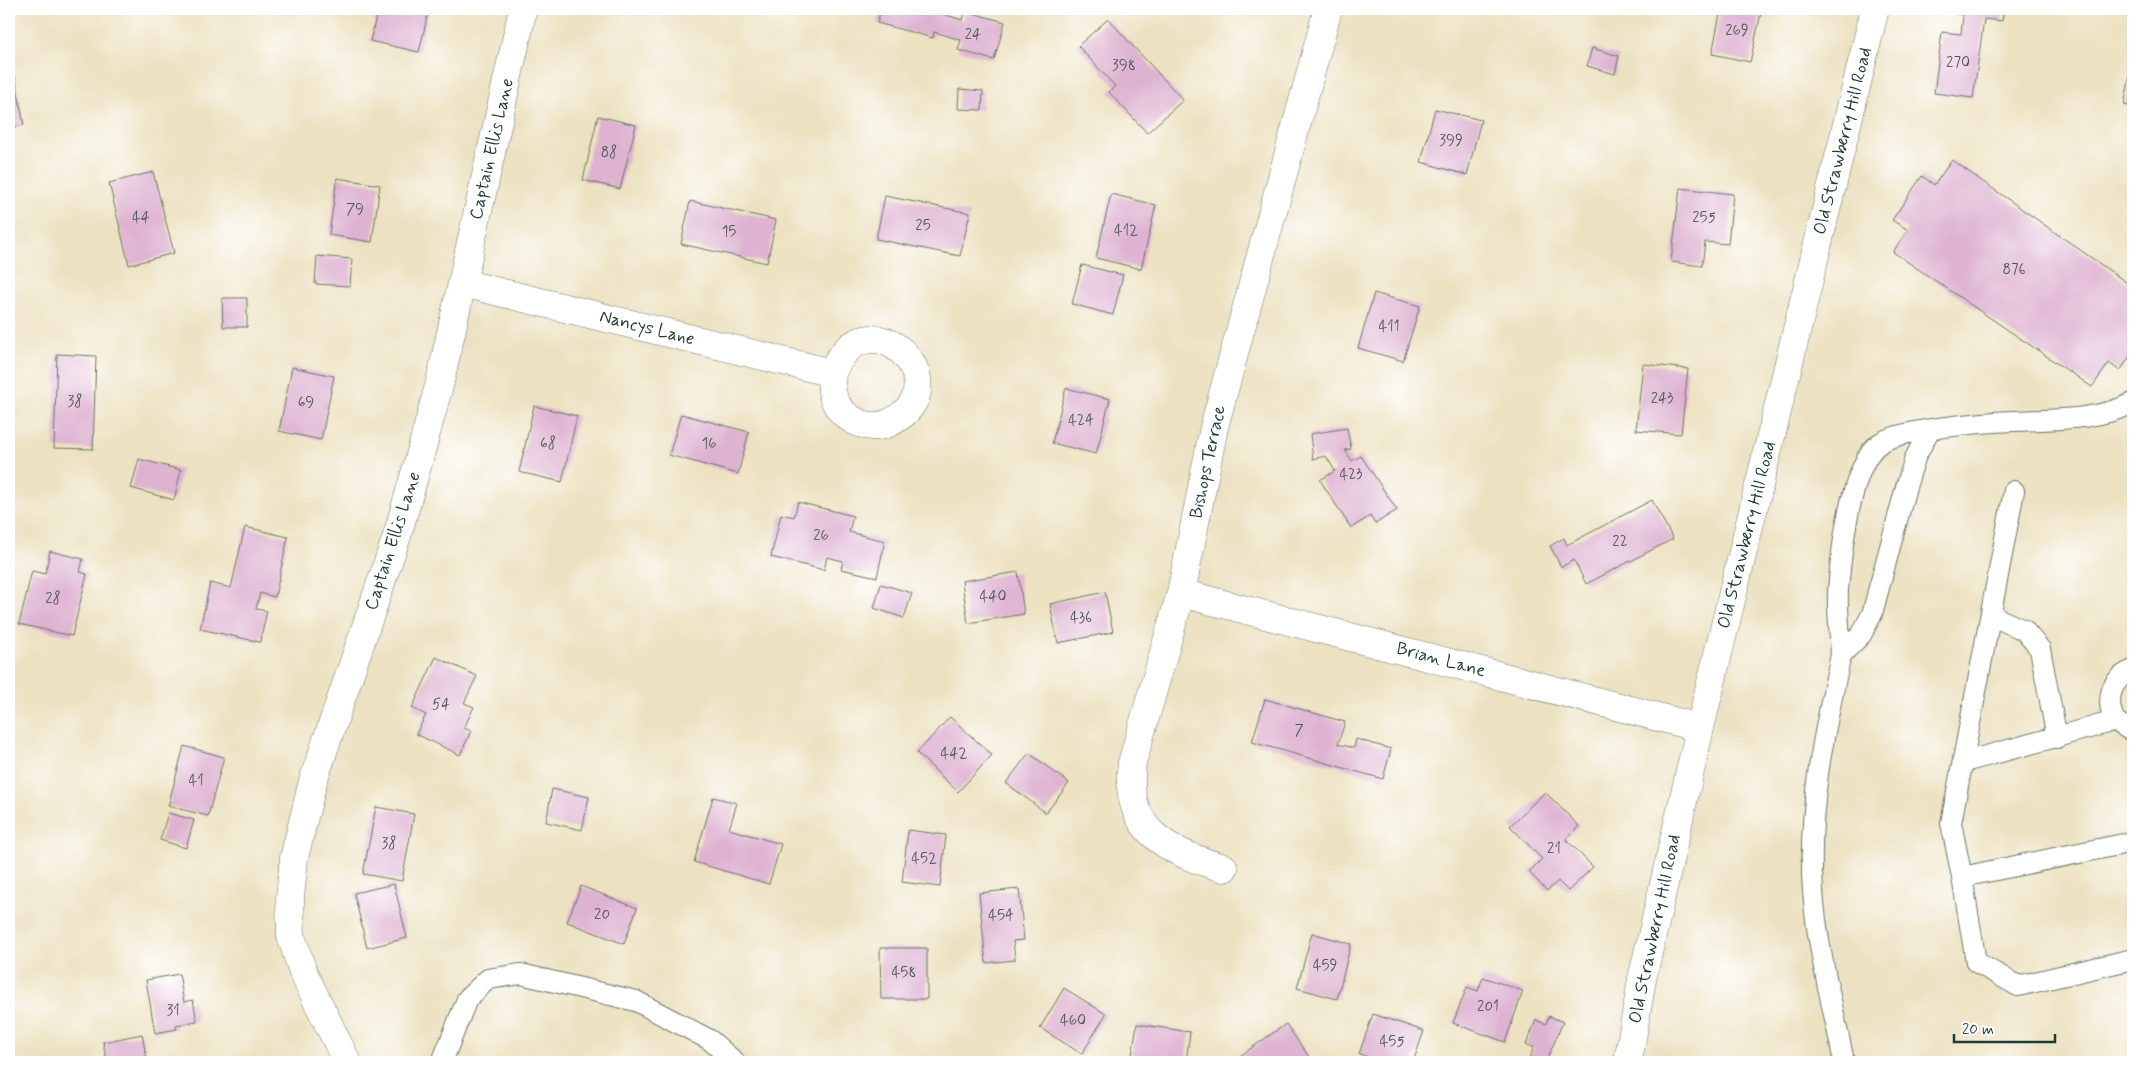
<svg xmlns="http://www.w3.org/2000/svg" width="2142" height="1071" font-family="Mynerve,sans-serif">
  <rect width="100%" height="100%" fill="#fff"/>
  <filter id="ink" filterUnits="userSpaceOnUse"><feTurbulence type="fractalNoise" baseFrequency=".02" numOctaves="2"/><feDisplacementMap in="SourceGraphic" scale="10" xChannelSelector="R" yChannelSelector="G"/><feConvolveMatrix kernelMatrix="1 2 1 2 8 2 1 2 1" color-interpolation-filters="sRGB"/></filter>
  <filter id="wash" filterUnits="userSpaceOnUse"><feTurbulence type="fractalNoise" baseFrequency=".0096" numOctaves="4" result="noise"/><feDisplacementMap in="SourceGraphic" scale="20" xChannelSelector="R" yChannelSelector="G"/><feGaussianBlur stdDeviation="1.12" result="paint"/><feColorMatrix in="noise" values="0 0 0 0 0 0 0 0 0 0 0 0 0 0 0 0 0 1.4 0 .05"/><feComposite in="paint" operator="in"/></filter>
  <g filter="url(#wash)">
    <rect width="100%" height="100%" fill="#ece1c0"/>
    <g id="blocks">
      <path fill="#deb2d1" d="M378,9H429L419,52L370,41Z
        M881,9H944L942,14L963,20L965,11L1005,22L994,60L958,50L961,40L934,32L933,38L877,23Z
        M1721,9H1762L1750,62L1712,54Z
        M1950,9H2004L2002,21L1984,19L1973,98L1934,93L1942,32L1961,34L1963,15L1950,13Z
        M1108,19L1183,100L1147,133L1109,92L1115,86L1078,46Z
        M1592,48L1619,56L1615,74L1587,66Z
        M2132,66H2133V107L2124,105Z
        M15,77L24,125L9,128V78Z
        M959,89L983,91L982,110L958,109Z
        M1435,109L1481,120L1467,175L1421,162Z
        M598,116L636,125L620,189L583,180Z
        M1952,160L2133,287V352L2120,371L2109,363L2092,387L1893,252L1908,230L1892,220L1922,176L1934,185Z
        M153,172L174,253L129,265L109,183Z
        M337,178L380,185L372,242L329,235Z
        M1680,188L1733,194L1728,244L1705,242L1702,266L1671,262Z
        M1111,194L1156,205L1141,269L1096,258Z
        M885,196L970,213L960,256L876,239Z
        M690,201L776,220L767,263L681,244Z
        M317,256L352,259L350,286L315,284Z
        M1082,265L1123,275L1113,315L1072,304Z
        M1374,293L1420,306L1403,361L1358,348Z
        M222,298H247V327H223Z
        M57,354L96,356L93,449L54,448Z
        M1643,364L1688,369L1681,434L1636,430Z
        M292,367L334,376L321,440L279,431Z
        M1066,388L1110,399L1096,454L1052,443Z
        M534,406L577,416L562,482L519,472Z
        M681,414L749,432L738,474L669,455Z
        M1347,428L1351,449L1345,450L1352,461L1361,456L1397,510L1375,524L1370,516L1351,528L1320,480L1335,471L1326,456L1313,459L1310,434Z
        M139,459L181,470L174,500L131,488Z
        M1652,500L1673,539L1586,584L1574,560L1561,567L1550,546L1564,538L1567,545Z
        M798,502L853,516L849,532L885,541L877,577L841,569L843,561L827,557L824,570L771,557L781,514L794,517Z
        M245,527L288,537L275,597L260,593L256,609L267,611L260,642L200,629L210,583L231,588Z
        M50,551L83,559L80,572L87,574L72,636L19,624L32,571L45,574Z
        M1018,572L1024,614L968,623L962,581Z
        M881,584L912,593L904,618L874,608Z
        M1105,592L1113,632L1058,643L1050,604Z
        M436,657L477,676L464,703L474,707L464,728L471,731L460,755L416,734L426,715L412,708Z
        M1265,699L1345,722L1338,744L1354,748L1356,739L1391,749L1383,779L1252,742Z
        M950,717L992,755L958,792L917,753Z
        M184,746L224,757L208,816L168,806Z
        M1029,753L1069,783L1046,813L1006,783Z
        M552,789L589,797L582,830L546,822Z
        M1545,792L1579,826L1566,839L1593,867L1568,891L1558,881L1547,891L1529,872L1542,859L1510,826Z
        M713,797L737,803L729,829L781,844L769,884L694,862Z
        M376,807L414,814L402,881L363,874Z
        M168,813L194,820L186,848L160,840Z
        M908,830L946,835L940,887L902,882Z
        M394,884L407,938L367,948L354,893Z
        M581,886L637,908L624,944L567,922Z
        M1019,889L1024,940L1013,941L1015,960L986,963L979,893Z
        M1312,933L1351,944L1337,999L1297,988Z
        M880,948H927V999H881Z
        M179,974L184,1002L193,1000L197,1021L176,1025L177,1029L155,1033L146,980Z
        M1483,977L1523,991L1505,1042L1453,1023L1467,987L1478,991Z
        M1064,988L1106,1014L1082,1054L1040,1028Z
        M1373,1014L1424,1031L1413,1062H1385L1359,1054Z
        M1549,1016L1563,1022L1546,1062H1536L1529,1059L1534,1047L1526,1045L1536,1020L1546,1024Z
        M1137,1024L1190,1032L1186,1062H1131Z
        M1286,1024L1309,1057L1301,1062H1244L1240,1056Z
        M142,1034L147,1061L107,1062L103,1042Z"/>
    </g>
  </g>
  <g filter="url(#ink)">
    <use href="#blocks" fill-opacity="0" stroke="#677665" stroke-width="1"/>
    <g fill="none" stroke-linecap="round" stroke-linejoin="round">
      <defs>
        <path id="lane" d="M1929,431L1915,458L1906,487L1872,614L1861,635L1841,655C1840,633 1837,611 1838,590C1841,555 1850,463 1880,443C1901,429 1986,422 2014,421C2054,419 2096,421 2133,403
          M1992,616L2024,630L2040,649L2057,738
          M1841,655C1824,732 1807,811 1813,891C1817,948 1833,1006 1844,1062
          M2133,670C2110,679 2105,700 2115,721L2133,732
          M1964,762L2115,721
          M2133,842L1962,877L1976,962L2018,986L2133,959
          M1962,877L1951,823L2014,491
          M442,1062L467,999L488,979L521,974L636,1001L710,1040L735,1062"/>
        <path id="street" d="M462,283L832,373C867,288 964,385 891,422C870,433 843,420 834,399C831,391 831,382 832,373
          M1181,593L1700,728
          M1224,868C1167,852 1123,830 1132,763L1181,593L1214,427L1328,9
          M347,1062L303,972L291,936L290,898L294,858L313,781L397,536L418,463L440,382L523,9
          M1628,1062L1642,979L1700,728L1875,9"/>
      </defs>
      <use href="#lane" stroke="#677665" stroke-width="22"/>
      <use href="#street" stroke="#677665" stroke-width="29"/>
      <use href="#lane" stroke="#fff" stroke-width="20"/>
      <use href="#street" stroke="#fff" stroke-width="28"/>
    </g>
  </g>
  <g text-anchor="middle" dominant-baseline="central" stroke-width="5" stroke-linejoin="round" paint-order="stroke">
    <g font-size="15" fill="#4f5a5b">
      <text x="1737" y="31">269</text>
      <text x="973" y="35">24</text>
      <text x="1958" y="63">270</text>
      <text x="1124" y="66">398</text>
      <text x="1451" y="141">399</text>
      <text x="609" y="153">88</text>
      <text x="355" y="210">79</text>
      <text x="141" y="218">44</text>
      <text x="1704" y="218">255</text>
      <text x="923" y="226">25</text>
      <text x="1126" y="231">412</text>
      <text x="729" y="232">15</text>
      <text x="2014" y="270">876</text>
      <text x="1389" y="327">411</text>
      <text x="1662" y="399">243</text>
      <text x="75" y="402">38</text>
      <text x="306" y="403">69</text>
      <text x="1081" y="421">424</text>
      <text x="548" y="444">68</text>
      <text x="709" y="444">16</text>
      <text x="1351" y="475">423</text>
      <text x="821" y="536">26</text>
      <text x="1620" y="542">22</text>
      <text x="993" y="597">440</text>
      <text x="53" y="599">28</text>
      <text x="1081" y="618">436</text>
      <text x="441" y="705">54</text>
      <text x="1299" y="731">7</text>
      <text x="954" y="754">442</text>
      <text x="196" y="781">41</text>
      <text x="389" y="844">38</text>
      <text x="1554" y="849">21</text>
      <text x="924" y="859">452</text>
      <text x="602" y="915">20</text>
      <text x="1001" y="916">454</text>
      <text x="1325" y="966">459</text>
      <text x="904" y="973">458</text>
      <text x="1488" y="1007">201</text>
      <text x="173" y="1011">31</text>
      <text x="1073" y="1021">460</text>
      <text x="1392" y="1042">455</text>
    </g>
    <g font-size="18" fill="#1f3d34" stroke="#fff">
      <text transform="translate(1843 141) rotate(-76)">Old Strawberry Hill Road</text>
      <text transform="translate(492 149) rotate(-77)">Captain Ellis Lane</text>
      <text transform="translate(647 328) rotate(14)">Nancys Lane</text>
      <text transform="translate(1208 462) rotate(-78)">Bishops Terrace</text>
      <text transform="translate(1747 535) rotate(-76)">Old Strawberry Hill Road</text>
      <text transform="translate(393 541) rotate(-72)">Captain Ellis Lane</text>
      <text transform="translate(1441 660) rotate(15)">Brian Lane</text>
      <text transform="translate(1655 929) rotate(-78)">Old Strawberry Hill Road</text>
    </g>
  </g>
  <rect width="2142" height="1071" fill="none" stroke="#fff" stroke-width="30"/>
  <path d="M1954 1034v8h101v-8" fill="none" stroke="#1f3d34" stroke-width="2.5"/>
  <text x="1962" y="1034" font-size="15" fill="#1f3d34" stroke="#ffffff" stroke-width="4" paint-order="stroke">20 m</text>
</svg>
